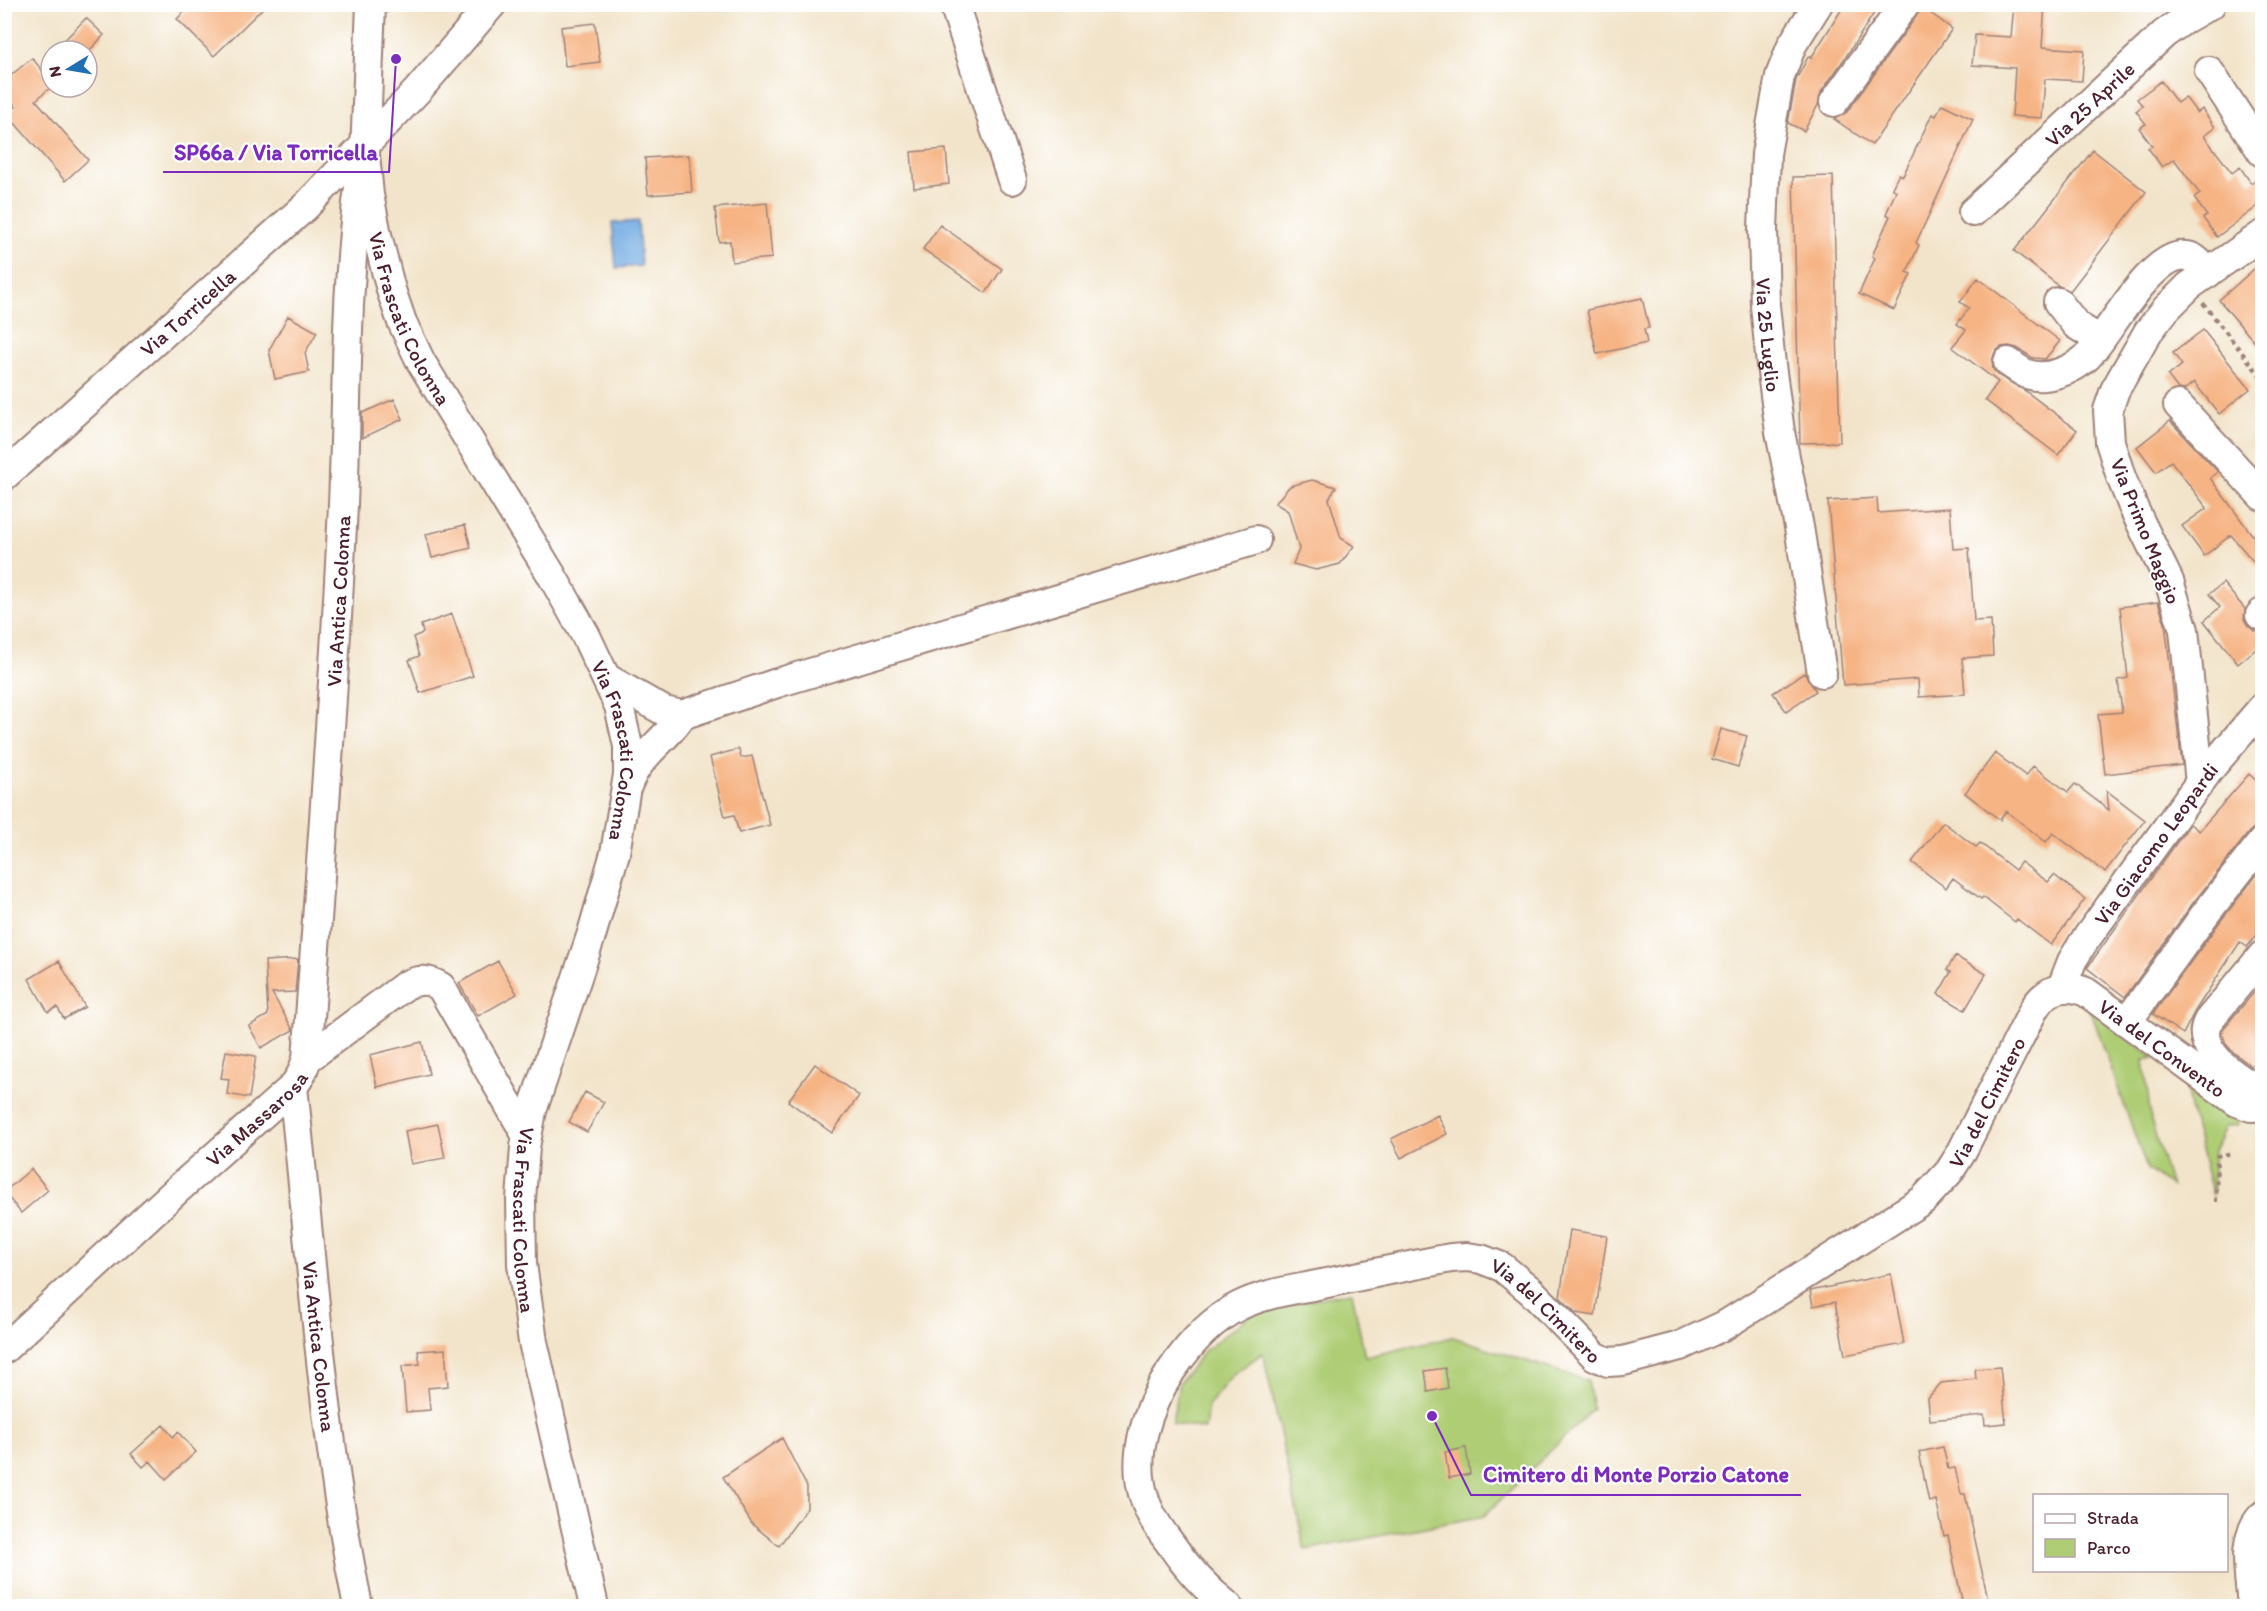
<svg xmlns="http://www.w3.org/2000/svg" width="2267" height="1611" font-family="Itim,sans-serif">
  <rect width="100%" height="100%" fill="#fff"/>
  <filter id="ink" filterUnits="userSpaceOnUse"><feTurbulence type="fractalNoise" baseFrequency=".0167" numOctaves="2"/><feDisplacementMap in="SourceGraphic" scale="12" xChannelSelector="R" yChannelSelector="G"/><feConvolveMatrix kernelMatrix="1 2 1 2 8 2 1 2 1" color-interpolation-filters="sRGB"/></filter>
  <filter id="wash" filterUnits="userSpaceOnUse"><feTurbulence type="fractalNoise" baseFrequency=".008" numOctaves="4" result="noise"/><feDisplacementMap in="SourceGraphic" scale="24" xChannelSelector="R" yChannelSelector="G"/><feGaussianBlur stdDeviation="1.35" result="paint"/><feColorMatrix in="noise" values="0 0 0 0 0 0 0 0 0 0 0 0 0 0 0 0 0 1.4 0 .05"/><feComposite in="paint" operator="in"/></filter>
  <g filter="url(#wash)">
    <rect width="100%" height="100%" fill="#f2e4ca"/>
    <path fill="#aecd74" stroke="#7c7650" stroke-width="1.5" d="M2090,1009L2154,1058L2144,1060L2151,1121L2171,1187L2147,1169Z
      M2184,1075L2240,1114L2239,1124L2225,1127L2213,1153V1196L2190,1108Z
      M1352,1292L1365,1357L1453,1337L1588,1381L1593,1409L1484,1516L1305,1550L1263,1353L1232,1375L1208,1406L1205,1429L1172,1423L1179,1383L1204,1351L1257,1310Z"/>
    <path fill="#73ace3" stroke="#5e6687" stroke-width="1.5" d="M638,221L641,266L616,268L612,223Z"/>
    <g id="blocks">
      <path fill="#f6b383" d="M192,4H267L214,56L177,19Z
        M1845,4H1880L1847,55L1821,92L1818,105L1804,131L1788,123L1796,80L1808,57L1811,58Z
        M2014,4H2045L2042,47L2084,50L2082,81L2045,79L2042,118L2012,116L2015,68L1972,65L1975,35L2011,37Z
        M1921,6L1952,29L1872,145L1834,119L1847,112L1918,14Z
        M86,18L104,35L89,51H54Z
        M595,23L600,62L565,66L561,27Z
        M32,58L51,81V87L36,100L88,160L65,181L7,114L16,107L4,94V81Z
        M2161,81L2177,103L2185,97L2197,113L2202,109L2215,127L2204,136L2232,173L2240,167L2251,183L2262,175V203L2217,237L2203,218L2207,216L2194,198L2200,194L2174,159L2162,167L2148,148L2152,146L2139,128L2146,124L2136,111L2143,106L2137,99Z
        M1942,104L1973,119L1916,243L1919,245L1907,272L1911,274L1894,310L1859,294L1875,258L1872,256L1890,216L1886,214L1896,191L1892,188L1899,174L1903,176L1932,114L1936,116Z
        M946,149L949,184L914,188L911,152Z
        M2093,150L2146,192L2070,291L2059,286L2014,251Z
        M689,155L692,192L648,195L645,158Z
        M1833,176L1840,442L1800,443L1793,177Z
        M767,203L772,258L732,262L730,241L719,242L715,208Z
        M940,225L1002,269L986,293L923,249Z
        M2262,262V351L2219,300Z
        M1978,278L2060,341L2045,359L2033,358L2017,348L2009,346L2001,347L1995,352L1992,361L1993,370L1999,376L2024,390L2077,430L2058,455L1985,400L1998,382L1952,347L1966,330L1957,324L1969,308L1960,302Z
        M1642,298L1649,328L1644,329L1647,343L1597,354L1587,310Z
        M288,316L317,332L305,353L309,372L275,379L269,350Z
        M2203,330L2250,389L2219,414L2194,382L2184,390L2178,389L2168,376L2182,365L2173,353Z
        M394,399L403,419L362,438V413Z
        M2170,421L2218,472L2210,478L2253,536L2262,528V572L2231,535L2204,556L2182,526L2207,508L2171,461L2156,472L2137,447Z
        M1312,480L1336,487L1329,499L1341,538L1354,546L1340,564L1316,570L1293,564L1299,549L1288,511L1275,503L1290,486Z
        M1877,498L1878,513L1950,508L1953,549L1969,548L1974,621L1991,620L1993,656L1962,658L1965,694L1919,697L1918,679L1843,685L1828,501Z
        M465,525L471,548L432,558L426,534Z
        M2223,583L2245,609L2244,619L2248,626L2255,631H2262V644L2238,664L2204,621L2220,607L2209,594Z
        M2158,602L2165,623L2182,765L2105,774L2098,714L2122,712L2118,680L2128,678L2120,607Z
        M452,614L473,676L420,693L409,660L419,656L413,637L423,633L421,625Z
        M1804,673L1816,691L1786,711L1773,693Z
        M1721,729L1747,736L1738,767L1712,759Z
        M739,749L741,758L752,756L770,825L739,833L734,815L725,817L710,757Z
        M1995,753L2026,776L2033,766L2068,792L2075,784L2109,810L2107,791L2145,820L2105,872L2053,833L2046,842L2006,811L2000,820L1965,793Z
        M2249,774L2262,786V826L2255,827L2249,832L2193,903L2125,997L2087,968L2190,824L2199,831Z
        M1943,822L1976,847L1980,843L2015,870L2021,862L2048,882L2054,875L2085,899L2051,945L2017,919L2015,922L1983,897L1981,899L1953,878L1946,888L1912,862Z
        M2262,868V904L2259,908L2262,914V929L2247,947L2240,942L2195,1011L2183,1034L2153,1014L2219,923Z
        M1955,956L1986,974L1965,1010L1938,994L1951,972L1947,970Z
        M298,959L295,992L272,993L293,1030L261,1048L249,1026L268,1015L265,961Z
        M59,961L85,1007L64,1019L57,1007L48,1012L29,979Z
        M498,961L517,994L478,1016L459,983Z
        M2262,983V1055L2251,1066L2232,1051L2226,1044L2222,1033L2223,1029Z
        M422,1042L429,1074L377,1087L370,1055Z
        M226,1051L256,1056L249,1098L227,1094L229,1079L221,1078Z
        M815,1064L859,1096L832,1133L788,1101Z
        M585,1092L604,1102L587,1132L569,1122Z
        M1438,1115L1447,1134L1401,1158L1391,1139Z
        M438,1124L445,1158L411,1164L405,1131Z
        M31,1169L48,1190L21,1213L4,1192Z
        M1570,1230L1607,1236L1595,1316L1576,1313L1560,1297Z
        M1891,1274L1904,1344L1845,1355L1835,1302L1813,1306L1810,1291Z
        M445,1349L448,1386L428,1388L430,1410L406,1412L402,1366L420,1364L418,1351Z
        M2000,1367L2006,1423L1985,1425L1984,1415L1930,1420L1928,1398L1941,1383L1976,1379L1975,1369Z
        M1445,1368L1448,1388L1428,1392L1425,1371Z
        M163,1425L173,1437L178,1432L196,1452L166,1479L150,1461L143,1467L131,1454Z
        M782,1438L807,1487V1508L779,1546L752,1524L723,1477Z
        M1943,1447L1948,1469L1955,1468L1961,1494H1965L1988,1599L1963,1605L1948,1535L1944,1536L1936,1500L1929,1502L1919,1452Z
        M1466,1448L1470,1474L1449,1478L1445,1452Z"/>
    </g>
  </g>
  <g filter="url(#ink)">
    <use href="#blocks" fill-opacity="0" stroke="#9e827a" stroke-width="1.5"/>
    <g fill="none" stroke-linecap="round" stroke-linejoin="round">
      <defs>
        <g id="minor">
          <path id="s1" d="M371,4L365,155L369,195L377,235L391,290L402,322L421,362L551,574L586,636L619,706L628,746V775L615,853L592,933L532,1111L525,1147L521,1199L522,1264L533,1342L594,1606"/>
          <path d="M954,4L1012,180"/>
          <path id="s2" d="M1818,4L1792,45L1780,76L1766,154L1763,229L1765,305L1771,365L1780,432L1799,527L1822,673"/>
          <path d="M2209,71L2262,152"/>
          <path d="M1834,102L1905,4"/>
          <path id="s3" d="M1973,212L2164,34L2185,19L2211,4"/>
          <path d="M2058,302L2076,325L2100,340"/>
          <path d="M2008,362C2014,366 2020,371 2027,374C2046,381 2073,370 2087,357C2108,336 2152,250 2187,256C2196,257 2202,266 2208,273"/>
          <path d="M2178,405L2262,496"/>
          <path id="s4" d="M4,476L306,206L418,90L492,4"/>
          <path d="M2260,615L2262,613"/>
          <path d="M608,679L664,711L682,715L777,683L1256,540"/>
          <path d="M2200,783L2184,630L2169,581L2134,509L2121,477L2110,442L2108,410L2115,390L2148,332L2166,309L2189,286L2262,235"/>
          <path d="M628,784C639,754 666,741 682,715"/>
          <path d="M2262,956L2208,1021C2192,1050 2240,1080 2262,1092"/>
          <path id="s5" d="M2062,987L2072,961L2083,943L2209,770L2262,708"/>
          <path d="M2127,1022L2206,913L2262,842"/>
          <path id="s6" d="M307,1059C320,881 333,704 342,526C348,412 344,301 359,187"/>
          <path id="s7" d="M293,1087C312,1260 323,1436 358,1606"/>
          <path id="s8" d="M4,1349L177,1190L293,1087L301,1075L307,1059L406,985C420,979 428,979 441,987L527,1136"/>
          <path id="s9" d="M1228,1606C1205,1588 1186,1567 1170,1543C1160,1530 1150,1516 1145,1500C1130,1457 1147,1408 1171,1371C1188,1346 1211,1320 1239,1306C1265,1293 1294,1290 1322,1284C1365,1275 1408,1266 1451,1258L1467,1257L1481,1259L1502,1267L1531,1291L1595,1356L1608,1362L1623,1361L1680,1346L1725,1325L1923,1200L1949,1172L1960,1155L2035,1007C2048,988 2066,983 2086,992L2237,1102L2251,1107L2262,1106"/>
          <path d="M2252,1606C2250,1577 2240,1539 2262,1516"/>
        </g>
      </defs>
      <use href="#minor" stroke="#9e827a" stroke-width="32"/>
      <path stroke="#9e827a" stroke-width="4" stroke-dasharray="4.5 4.5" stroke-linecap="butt" d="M2203,303L2262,378
        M2216,1202L2217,1156L2233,1153"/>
      <use href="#minor" stroke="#fff" stroke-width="28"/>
    </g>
  </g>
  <g text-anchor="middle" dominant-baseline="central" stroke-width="4.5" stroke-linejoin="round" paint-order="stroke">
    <g font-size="21" fill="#4a1f2b" stroke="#fff">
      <text stroke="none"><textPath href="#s3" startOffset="159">Via 25 Aprile</textPath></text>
      <text stroke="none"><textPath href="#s4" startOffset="246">Via Torricella</textPath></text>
      <text stroke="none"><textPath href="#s1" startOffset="322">Via Frascati Colonna</textPath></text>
      <text stroke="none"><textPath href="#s2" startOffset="342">Via 25 Luglio</textPath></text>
      <text transform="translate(2146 531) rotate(68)">Via Primo Maggio</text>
      <text stroke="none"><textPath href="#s6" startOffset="459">Via Antica Colonna</textPath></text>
      <text stroke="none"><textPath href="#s1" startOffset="808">Via Frascati Colonna</textPath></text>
      <text stroke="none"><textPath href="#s5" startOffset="172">Via Giacomo Leopardi</textPath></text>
      <text stroke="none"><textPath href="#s9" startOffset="1516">Via del Convento</textPath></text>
      <text stroke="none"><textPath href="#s9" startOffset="1256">Via del Cimitero</textPath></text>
      <text stroke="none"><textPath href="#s8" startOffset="342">Via Massarosa</textPath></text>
      <text stroke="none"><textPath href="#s1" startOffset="1294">Via Frascati Colonna</textPath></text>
      <text stroke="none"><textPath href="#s9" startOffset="699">Via del Cimitero</textPath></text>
      <text stroke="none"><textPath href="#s7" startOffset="261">Via Antica Colonna</textPath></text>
    </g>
  </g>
  <path fill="none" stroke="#7b2cbf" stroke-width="2" d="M396 59L389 172H163M1432 1416L1471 1495H1801"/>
  <g fill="#7b2cbf" stroke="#fff" stroke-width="2">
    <circle cx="396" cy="59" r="6"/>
    <circle cx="1432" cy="1416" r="6"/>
  </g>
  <g font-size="22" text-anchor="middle" font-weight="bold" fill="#7b2cbf" stroke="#fff" stroke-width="4.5" stroke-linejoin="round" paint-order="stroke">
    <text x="276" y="160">SP66a / Via Torricella</text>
    <text x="1636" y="1482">Cimitero di Monte Porzio Catone</text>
  </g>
  <rect width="2267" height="1611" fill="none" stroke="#fff" stroke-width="24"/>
  <rect x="2033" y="1494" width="195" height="78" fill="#ffffff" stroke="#b7a5aa" stroke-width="1.5"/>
  <rect x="2045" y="1514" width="30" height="9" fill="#ffffff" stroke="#b7a5aa" stroke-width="1.5"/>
  <text x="2087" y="1524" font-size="18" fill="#4a1f2b">Strada</text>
  <rect x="2045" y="1539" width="30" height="18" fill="#aecd74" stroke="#b7a5aa" stroke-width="1.5"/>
  <text x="2087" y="1554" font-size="18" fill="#4a1f2b">Parco</text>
  <g transform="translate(69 69) rotate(259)"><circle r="28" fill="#ffffff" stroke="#b7a5aa" stroke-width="1.5"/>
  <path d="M0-4.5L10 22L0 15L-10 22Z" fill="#1f6fb2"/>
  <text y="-9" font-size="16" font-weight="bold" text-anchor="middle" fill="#4a1f2b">N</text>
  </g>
</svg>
